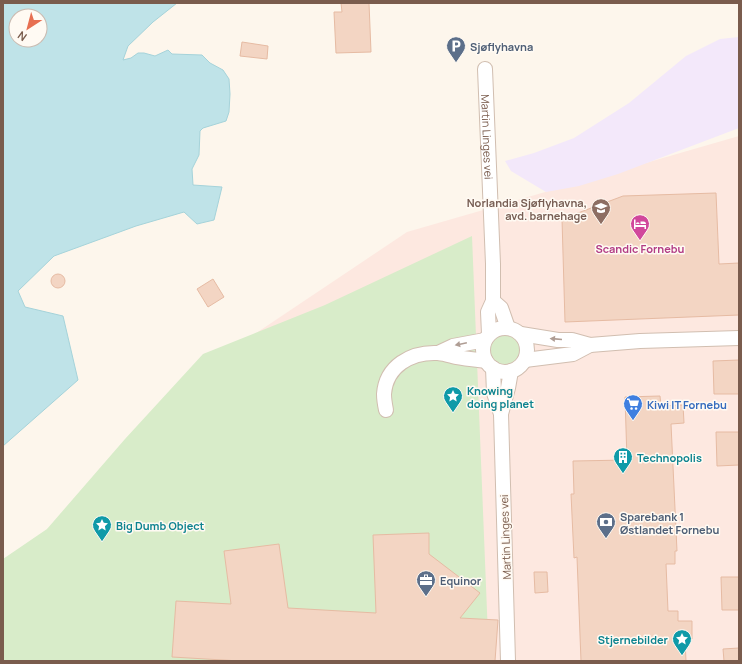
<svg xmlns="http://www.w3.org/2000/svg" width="742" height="664" font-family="Manrope,sans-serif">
  <rect width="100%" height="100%" fill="#fdf6ec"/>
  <path fill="#fde8e0" d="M739,136V661H3L41,555L237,346L407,232Z"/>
  <path fill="#f3e8fa" d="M739,37V128L618,174L579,186L546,192L511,171L505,161L534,153L574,138L629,103L686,56L720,39Z"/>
  <path fill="#d8ecc9" d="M472,236L489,661H3V559L47,529L125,439L203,354L325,305Z
    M489 351a16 16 0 1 1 32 0a16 16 0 1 1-32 0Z"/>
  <path fill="#bfe3e8" stroke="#a5d3da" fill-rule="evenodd" d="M3,3H177L153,22L128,46L123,60L131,58L138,53H144L155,56L168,50L172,54L202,55L210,63L223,70L229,79L230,94L229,112L226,121L203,128L200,131L199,155L192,169L193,185L222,187L214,220L197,224L184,212L136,226L54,256L18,291L25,307L63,316L78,380L3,446ZM16,16H40V40H16Z"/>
  <path fill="#f3d5c3" stroke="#e6bba3" d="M341,3H369L371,52L336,53L334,12H342Z
    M242,42L268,46L267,59L240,56Z
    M716,193L719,264L739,263V315L565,322L562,219L623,196Z
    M51 281a7 7 0 1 1 14 0a7 7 0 1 1-14 0Z
    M213,279L224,297L208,307L197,289Z
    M739,360V394H714L713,361Z
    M660,396L661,406L683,405L684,423L671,424L677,551H675V564H666L668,611H678V621H692V639L685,640L686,661H581L577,557L574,558L571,494H574L573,461L627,460L625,397Z
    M716,432H739V465L717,466Z
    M429,533V554L480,593L460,618L498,620L495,661H240L172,657L176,601L231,604L224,551L279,544L288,608L376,613L373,535Z
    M534,572H547L548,592L535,593Z
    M721,577H739V610H722Z
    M739,648V661H724L723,649Z"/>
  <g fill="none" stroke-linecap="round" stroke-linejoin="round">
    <defs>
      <g id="minor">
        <path id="s1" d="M485,69L493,264V301L488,312L489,334"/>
        <path d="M493,301L501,308L508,328"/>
        <circle cx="505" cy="350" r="22"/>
        <path d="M521,334L558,340H572L590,345L640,341L739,338"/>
        <path d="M438,353L453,346L485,340"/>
        <path d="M525,360L573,354L590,345"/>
        <path d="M493,368L494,393L501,414"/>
        <path d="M386,410C385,405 384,399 384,394C386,366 411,352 437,353C442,353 447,355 452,356C463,359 475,359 486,361"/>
        <path d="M508,661L501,414L508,388L511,371"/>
      </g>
    </defs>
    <use href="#minor" stroke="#d1beb0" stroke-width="16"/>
    <use href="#minor" stroke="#fff" stroke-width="14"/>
  </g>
  <defs><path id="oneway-solid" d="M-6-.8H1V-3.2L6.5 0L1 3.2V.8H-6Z"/></defs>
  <g fill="#af9d94">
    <use href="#oneway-solid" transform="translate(556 339) rotate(-175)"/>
    <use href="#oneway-solid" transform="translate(461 344) rotate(168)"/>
  </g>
  <defs>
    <symbol id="parking-pin" viewBox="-11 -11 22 30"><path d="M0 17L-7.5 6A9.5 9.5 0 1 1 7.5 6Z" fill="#5c6f8a" stroke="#fffaf3"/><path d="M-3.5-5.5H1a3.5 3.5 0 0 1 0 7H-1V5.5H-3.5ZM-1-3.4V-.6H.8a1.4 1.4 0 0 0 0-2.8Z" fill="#fff"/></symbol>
    <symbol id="school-pin" viewBox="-11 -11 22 30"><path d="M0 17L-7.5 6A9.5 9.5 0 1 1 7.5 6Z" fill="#8d6e63" stroke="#fffaf3"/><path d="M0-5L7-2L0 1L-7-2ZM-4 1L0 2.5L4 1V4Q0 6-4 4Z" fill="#fff"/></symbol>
    <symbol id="hotel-pin" viewBox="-11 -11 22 30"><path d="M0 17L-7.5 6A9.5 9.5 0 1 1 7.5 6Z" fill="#d1479c" stroke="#fffaf3"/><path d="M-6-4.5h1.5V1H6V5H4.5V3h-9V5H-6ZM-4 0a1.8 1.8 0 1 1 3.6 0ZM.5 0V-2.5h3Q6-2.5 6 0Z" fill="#fff"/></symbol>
    <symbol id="sight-pin" viewBox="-11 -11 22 30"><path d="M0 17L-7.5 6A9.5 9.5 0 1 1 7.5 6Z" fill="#0f9aa8" stroke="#fffaf3"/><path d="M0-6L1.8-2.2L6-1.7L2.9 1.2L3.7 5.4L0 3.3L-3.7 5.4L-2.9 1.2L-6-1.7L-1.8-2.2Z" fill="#fff"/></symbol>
    <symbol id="supermarket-pin" viewBox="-11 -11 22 30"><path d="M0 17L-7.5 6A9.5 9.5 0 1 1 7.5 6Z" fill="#3f7fe0" stroke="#fffaf3"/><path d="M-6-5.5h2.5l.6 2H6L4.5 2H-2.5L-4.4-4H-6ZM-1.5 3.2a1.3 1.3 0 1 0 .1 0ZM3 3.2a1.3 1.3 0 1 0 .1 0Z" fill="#fff"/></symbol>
    <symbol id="building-pin" viewBox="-11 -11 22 30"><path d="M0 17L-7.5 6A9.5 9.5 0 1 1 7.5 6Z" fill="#0f9aa8" stroke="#fffaf3"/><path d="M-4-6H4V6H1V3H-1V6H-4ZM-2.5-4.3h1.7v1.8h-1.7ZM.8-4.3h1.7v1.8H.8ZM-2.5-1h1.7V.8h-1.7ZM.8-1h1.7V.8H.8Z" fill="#fff"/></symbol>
    <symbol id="bank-pin" viewBox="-11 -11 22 30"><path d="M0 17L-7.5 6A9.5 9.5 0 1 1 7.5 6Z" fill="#5c6f8a" stroke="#fffaf3"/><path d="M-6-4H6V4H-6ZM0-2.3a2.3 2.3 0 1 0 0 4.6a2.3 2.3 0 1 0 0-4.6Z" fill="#fff"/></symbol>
    <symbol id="office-pin" viewBox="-11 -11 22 30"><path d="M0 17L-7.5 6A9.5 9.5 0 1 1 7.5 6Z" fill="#5c6f8a" stroke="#fffaf3"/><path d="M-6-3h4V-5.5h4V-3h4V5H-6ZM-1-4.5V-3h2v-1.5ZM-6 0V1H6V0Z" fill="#fff"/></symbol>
  </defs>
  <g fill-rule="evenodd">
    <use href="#parking-pin" x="445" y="35" width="22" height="30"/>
    <use href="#school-pin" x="590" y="197" width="22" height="30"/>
    <use href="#hotel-pin" x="629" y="213" width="22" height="30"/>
    <use href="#sight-pin" x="442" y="385" width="22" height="30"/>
    <use href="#supermarket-pin" x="622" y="393" width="22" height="30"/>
    <use href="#building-pin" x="612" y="446" width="22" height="30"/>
    <use href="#bank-pin" x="595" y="511" width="22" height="30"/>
    <use href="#sight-pin" x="91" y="514" width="22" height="30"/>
    <use href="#office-pin" x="415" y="569" width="22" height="30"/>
    <use href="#sight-pin" x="671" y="628" width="22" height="30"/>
  </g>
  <g text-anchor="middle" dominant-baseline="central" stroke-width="3" stroke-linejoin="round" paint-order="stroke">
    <g font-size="11" font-weight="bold" fill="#4e5e75" stroke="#fffaf3" text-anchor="start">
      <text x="470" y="46">Sjøflyhavna</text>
      <text x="620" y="516">Sparebank 1<tspan x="620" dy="13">Østlandet Fornebu</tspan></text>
      <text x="440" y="580">Equinor</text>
    </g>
    <g font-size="11" fill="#7a5c4d" stroke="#fffaf3">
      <text stroke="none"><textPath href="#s1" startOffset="68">Martin Linges vei</textPath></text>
      <text transform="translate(505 537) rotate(-92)">Martin Linges vei</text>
    </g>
    <g font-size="11" font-weight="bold" fill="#785e54" stroke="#fffaf3" text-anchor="end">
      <text x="587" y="202">Norlandia Sjøflyhavna,<tspan x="587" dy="13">avd. barnehage</tspan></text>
    </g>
    <g font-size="11" font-weight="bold" fill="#b23c85" stroke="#fffaf3">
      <text x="640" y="248">Scandic Fornebu</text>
    </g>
    <g font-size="11" font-weight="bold" fill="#0d838f" stroke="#fffaf3" text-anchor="start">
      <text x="467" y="390">Knowing<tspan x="467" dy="13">doing planet</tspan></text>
      <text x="637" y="457">Technopolis</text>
      <text x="116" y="525">Big Dumb Object</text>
      <text x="668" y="639" text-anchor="end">Stjernebilder</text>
    </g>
    <g font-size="11" font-weight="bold" fill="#366cbe" stroke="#fffaf3" text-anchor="start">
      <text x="647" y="404">Kiwi IT Fornebu</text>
    </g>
  </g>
  <rect width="742" height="664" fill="none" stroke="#7a5c4d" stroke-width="8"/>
  <g transform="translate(28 28) rotate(216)"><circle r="19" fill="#fffaf3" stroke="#cabbb1"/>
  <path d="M0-3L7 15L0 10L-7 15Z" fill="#e76f51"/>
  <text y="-6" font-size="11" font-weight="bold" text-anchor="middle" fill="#7a5c4d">N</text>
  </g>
</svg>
